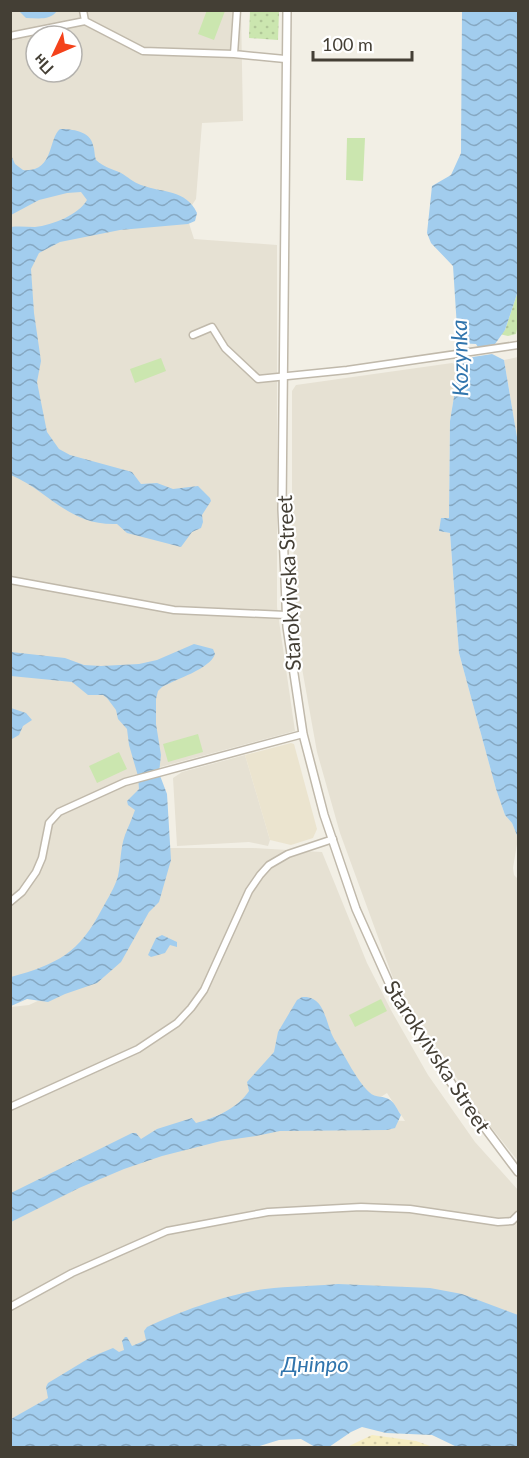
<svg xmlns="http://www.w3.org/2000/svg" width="529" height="1458" font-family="Lato,sans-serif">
  <defs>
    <pattern id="grass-dots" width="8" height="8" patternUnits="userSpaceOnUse" patternTransform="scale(1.5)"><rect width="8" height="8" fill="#cbe6af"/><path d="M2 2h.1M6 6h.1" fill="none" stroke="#b0c697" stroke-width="1.8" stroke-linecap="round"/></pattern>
    <pattern id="sand-dots" width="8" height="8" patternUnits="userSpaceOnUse" patternTransform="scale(1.5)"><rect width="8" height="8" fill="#f6edc1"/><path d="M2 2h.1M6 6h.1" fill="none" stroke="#d4cca6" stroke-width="1.8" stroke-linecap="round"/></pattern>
    <pattern id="water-waves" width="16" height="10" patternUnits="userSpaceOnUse" patternTransform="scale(1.5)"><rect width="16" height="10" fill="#a2cdee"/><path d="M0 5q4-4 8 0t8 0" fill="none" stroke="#86a8c2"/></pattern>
  </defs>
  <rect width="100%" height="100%" fill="#f2efe5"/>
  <path fill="#e6e1d3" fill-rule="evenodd" d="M10,11H241L243,121L202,123L196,199L186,214L194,239L277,245V607L295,731L153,769L93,670L11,657ZM36,36H72V72H36Z
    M518,357V443L504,360Z
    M452,363L459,366L450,421L449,519L439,531L450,533L459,653L496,789L505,815L512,823L518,838L513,868L514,875L518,879V1161L479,1112L414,1013L393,978L340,833L317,752L298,646L292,521V391L296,385Z
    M11,668L76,677L120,699L141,739L142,842L83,955L11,987Z
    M245,755L270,840L268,846L249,842L177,846L173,778L182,772Z
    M163,848H253L322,852L367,963L392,1012L428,1075L475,1142L518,1190V1324L11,1421V1212L138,1156L281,1124L370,1119L405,1121L387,1093L365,1107L294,1029L239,1106L11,1204V1007L29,1005L104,970Z"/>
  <path fill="#ebe4cf" d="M291,743L294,744L317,829L313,838L291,845L270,840L245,755Z"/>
  <path fill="url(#grass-dots)" d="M250,11H279L278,40L249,38Z
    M518,291V324L516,334L508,336L499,334L505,330Z"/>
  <path fill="url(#sand-dots)" d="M372,1435L416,1441L433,1447H347Z"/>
  <path fill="#cbe6af" d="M207,10L225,11L214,40L198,34Z
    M347,138H365L363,181L346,180Z
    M161,358L166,371L135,383L130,369Z
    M198,734L203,752L168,762L163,744Z
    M119,752L127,769L97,783L89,766Z
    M381,999L387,1011L355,1027L349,1015Z"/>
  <path fill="url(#water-waves)" d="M19,11H57C50,21 37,18 26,18Z
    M462,11H518V291L505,330L495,344L478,347L476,344L458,343L453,266L431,243L427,233L432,186L451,175L461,153Z
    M60,129C72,129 90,131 93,145C95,150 94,155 96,160C104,167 112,169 121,173C128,177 133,182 141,185C162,193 186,189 197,213L195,221L188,224L120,230L60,242L39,253L31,269L34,313L41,361L37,382L47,432L59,449L70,455L132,472L141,484L157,483L173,489L198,486L210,498L211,501L202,515L203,522L201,528L192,532L181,547L127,533L117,524C69,526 49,491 11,475V227C19,226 27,227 35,227C53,225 78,215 87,200L81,192L67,193L39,200L11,215V155L15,164L23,170C54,173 48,139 60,129Z
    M492,354L504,360L518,443V838L512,823L505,815L496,789L459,653L450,533L439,531L441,518H449L450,421L459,366L473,357Z
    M194,644L213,649L215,654C210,669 176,679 162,687L158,691L156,699V724L161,755L159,773L167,794L171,860L159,902L149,912L121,962L97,983L65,994L48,1002L27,999L11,1006V977C58,964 79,953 102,909C108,898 115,887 118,876C121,863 120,849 125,835C128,827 132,819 135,810L128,805L127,801L139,789L138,776L129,745L127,729L118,719L116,710L107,698L103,695H88L72,682L11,676V652L65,658L84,665L101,666L139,664L157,660Z
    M11,708L26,713L32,720L23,726L19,735L12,739Z
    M162,935L177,942V947L170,945L165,953L151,957L148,955L156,938Z
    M302,997C327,995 325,1027 336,1042C345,1056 357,1081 369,1092C376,1099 384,1095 390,1100C395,1103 398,1111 401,1115L395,1128L387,1130L280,1131L256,1136L221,1141L162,1156L124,1169L79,1188L11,1222V1193L132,1133H136L141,1139L157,1129L192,1118L196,1123C215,1118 238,1108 249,1091L247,1082L274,1052L278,1032L297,1000Z
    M338,1284L430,1288L462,1294L518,1315V1447H457L432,1435L386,1433L362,1427L351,1432L329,1447H315L301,1439L279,1440L253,1448L11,1447V1419L48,1398L46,1387L48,1383L91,1357L113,1348L119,1352L124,1350L122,1341L125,1337H127L132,1346L146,1340L144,1331L147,1327C181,1311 227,1294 265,1289C289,1286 314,1286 338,1284Z"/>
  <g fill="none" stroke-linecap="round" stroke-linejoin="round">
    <defs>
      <path id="minor" d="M83,10L85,21
        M10,36L85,21L143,51L234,54L285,59
        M234,54L237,10
        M193,335L212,327L225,348L258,379L347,370L518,345
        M10,580L174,610L286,615
        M10,902L22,892L36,872L42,858L49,823L59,812L125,782L303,734
        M10,1107L138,1049L177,1023L191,1008L204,990L249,891L260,875L269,865L288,854L333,839
        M10,1307L72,1273L167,1231L268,1212L361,1207L410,1209L498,1222L512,1221L518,1215"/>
      <path id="tertiary" d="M287,10L282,509L287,627L303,734L324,815L356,909L390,985L412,1023L452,1084L518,1172"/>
    </defs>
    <use href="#minor" stroke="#c0b9ab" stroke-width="9"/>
    <use href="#tertiary" stroke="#c0b9ab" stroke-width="10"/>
    <use href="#minor" stroke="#fff" stroke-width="6"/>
    <use href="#tertiary" stroke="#fff" stroke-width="7"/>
  </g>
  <g text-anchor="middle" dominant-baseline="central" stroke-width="4.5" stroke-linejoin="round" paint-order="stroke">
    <g font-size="21" fill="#443f35" stroke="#fff">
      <text transform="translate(288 583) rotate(-93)">Starokyivska Street</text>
      <text transform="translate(438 1056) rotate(57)">Starokyivska Street</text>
    </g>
    <g font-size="22" font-style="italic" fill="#3175ad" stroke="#fff">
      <text transform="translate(459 358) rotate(-91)">Kozynka</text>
      <text x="315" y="1363">Дніпро</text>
    </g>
  </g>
  <rect width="529" height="1458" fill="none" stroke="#443f35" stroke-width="24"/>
  <g transform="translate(54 54) rotate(226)"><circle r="28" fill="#ffffff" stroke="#b4b2ae" stroke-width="1.5"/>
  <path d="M0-4.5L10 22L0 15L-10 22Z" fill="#f4421b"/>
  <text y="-9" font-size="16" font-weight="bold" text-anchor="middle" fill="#443f35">Пн</text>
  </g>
  <path d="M313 51v9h99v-9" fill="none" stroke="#443f35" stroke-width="3"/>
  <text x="322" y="51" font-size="18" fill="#443f35" stroke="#ffffff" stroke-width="4.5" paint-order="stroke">100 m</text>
</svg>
